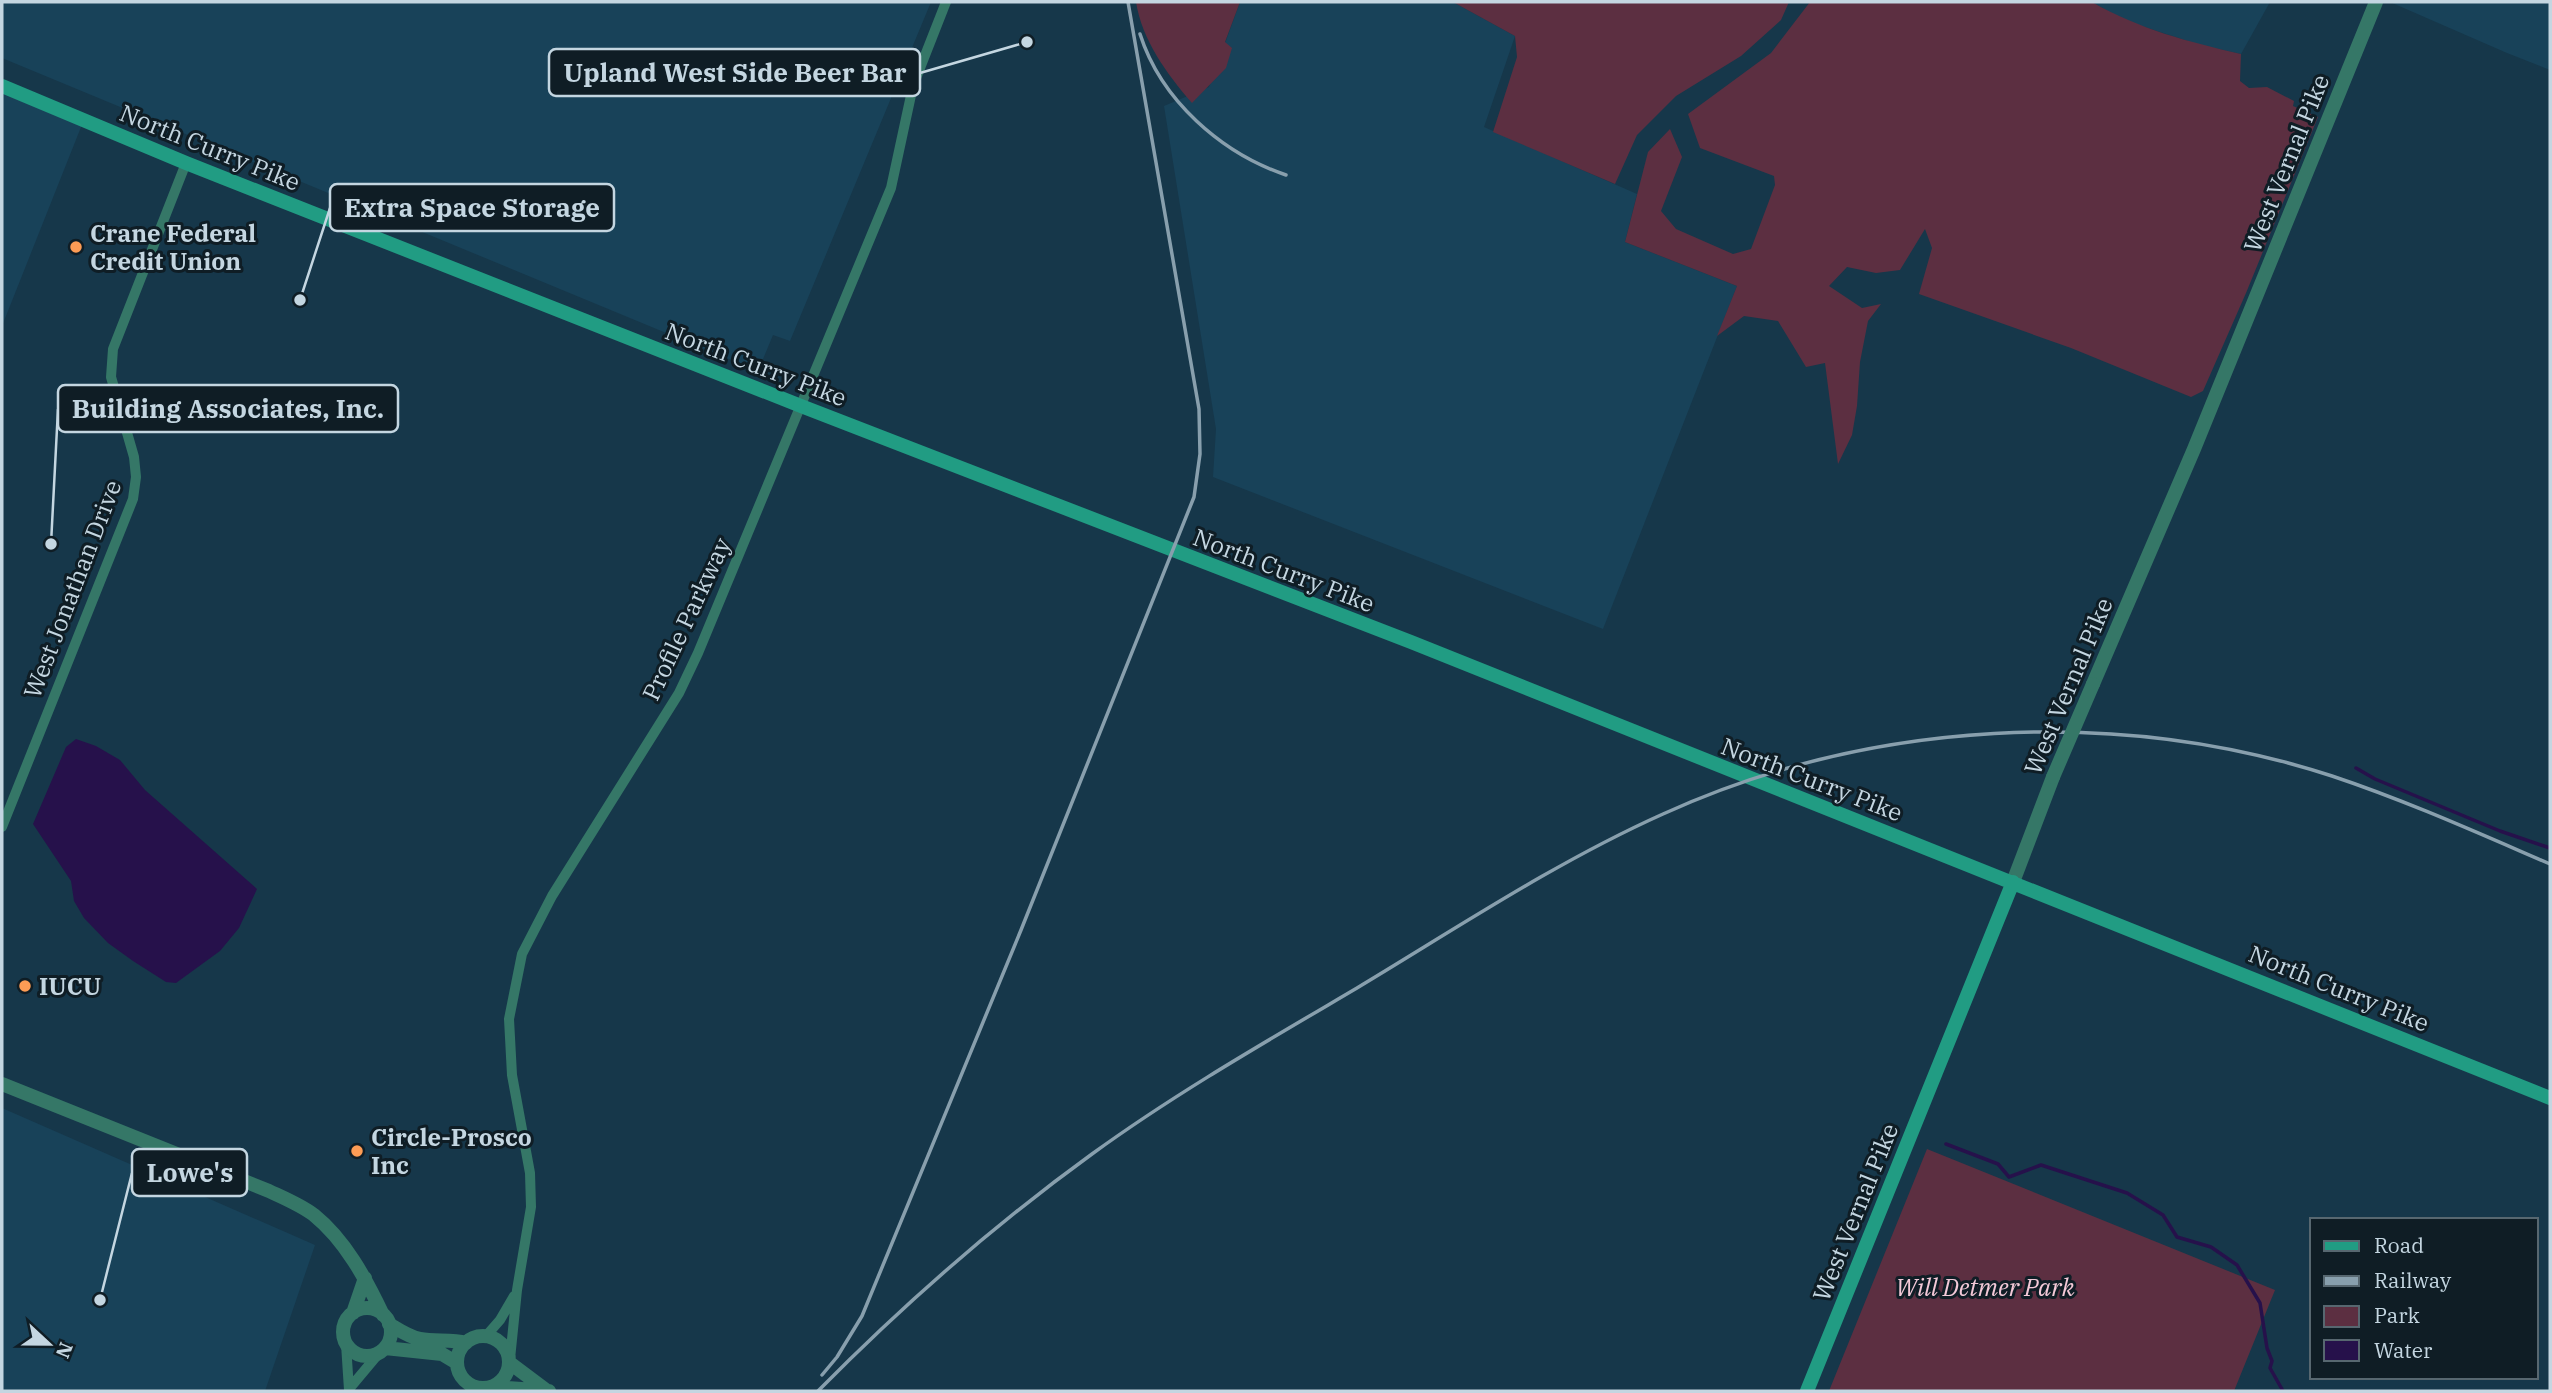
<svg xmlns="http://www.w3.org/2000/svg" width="2552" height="1393" font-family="'IBM Plex Serif',serif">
  <rect width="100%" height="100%" fill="#16374a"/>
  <path fill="#184259" d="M2,2H931L790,341L773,335L758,371L2,58Z
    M1240,2H1453L1515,36L1484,127L1637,194L1625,242L1737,286L1603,629L1213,477L1216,429L1164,106L1209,87Z
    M2092,2H2270L2241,54L2200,45L2123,20Z
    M2390,2H2550V70L2507,53Z
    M2,90L83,122L2,326Z
    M2,1108L315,1245L265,1391H2Z"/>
  <path fill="#5c2f41" d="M1136,2H1240L1225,42L1232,48L1226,68L1192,103C1167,74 1142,40 1136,2Z
    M1453,2H1789L1781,20L1741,56L1676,96L1637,135L1615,184L1493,132L1517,57L1515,36Z
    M1810,2H2092C2139,29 2189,42 2241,54L2240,81L2249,88L2267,87L2294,101L2293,106L2318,117L2246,293L2203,391L2191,397L2071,348L1919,294L1932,248L1925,229L1900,270L1876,273L1847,267L1829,286L1862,308L1881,304L1868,321L1860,362L1857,406L1852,435L1838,464L1825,363L1806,367L1778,321L1744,316L1717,336L1737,286L1625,242L1648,152L1670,129L1682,157L1661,211L1676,229L1733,254L1751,249L1775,185L1774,176L1700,148L1688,114L1771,53Z
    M1927,1149L2275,1290L2234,1391H1829Z"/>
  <path fill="#26114b" d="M76,739L96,746L120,760L145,790L257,889L239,928L220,951L176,983L166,982L133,961L108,943L84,918L74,901L71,881L33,824L66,747Z"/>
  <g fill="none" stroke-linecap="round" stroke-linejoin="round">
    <path stroke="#26114b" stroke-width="3.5" d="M2356,768L2375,779L2500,831L2550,848
      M1946,1144L1998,1164L2009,1177L2041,1165L2127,1193L2163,1215L2177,1237L2211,1247L2237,1265L2260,1303L2267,1348L2272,1361L2270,1368L2283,1391"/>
    <path stroke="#357767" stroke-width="10" d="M2,827L133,499L136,477L134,457L111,377L113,349L186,163
      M486,1336L500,1320L514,1296
      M346,1344L349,1390
      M510,1359L517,1290L531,1207L530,1173L512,1075L509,1019L522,954L552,896L679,693L698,653L891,188L913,86L946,2
      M349,1389L380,1352"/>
    <path stroke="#357767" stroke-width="14" d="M2093,684L2194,449L2376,2
      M2013,882L2053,777
      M2,1084L269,1191C284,1198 301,1205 314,1215C345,1240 366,1279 383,1315
      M343 1332a24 24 0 1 1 48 0a24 24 0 1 1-48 0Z
      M353,1313L365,1278
      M389,1324C399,1330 409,1337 420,1339C435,1342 451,1339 466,1343
      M457 1362a26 26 0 1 1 52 0a26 26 0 1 1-52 0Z
      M385,1348L442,1354L457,1363
      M510,1363L546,1390
      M494,1387L549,1391"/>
    <path stroke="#219c83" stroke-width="14" d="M2,86L186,163L801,406L1411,642L2550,1098
      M1807,1391L2013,882"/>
    <path stroke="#889fad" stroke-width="3.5" d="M1140,34C1161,100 1221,153 1286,175
      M822,1375L837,1357L862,1316L1021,930L1194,497L1200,454L1199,409L1128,2
      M818,1391C903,1305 994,1225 1092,1154C1176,1093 1267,1041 1357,988C1457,928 1556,862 1663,814C1869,720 2117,706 2332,776C2407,801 2478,833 2550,864"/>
    <path stroke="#357767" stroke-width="14" d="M2053,777L2093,684"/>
  </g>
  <g fill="#fd9c55" stroke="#0f1d25" stroke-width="2.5">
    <circle cx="76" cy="247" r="7"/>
    <circle cx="25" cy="986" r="7"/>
    <circle cx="357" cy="1151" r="7"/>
  </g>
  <g text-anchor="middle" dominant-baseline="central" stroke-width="6" stroke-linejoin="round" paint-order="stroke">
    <g font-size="24" fill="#c4d6e1" stroke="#0f1d25">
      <text transform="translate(210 147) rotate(22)">North Curry Pike</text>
      <text transform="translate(2286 163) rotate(-68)">West Vernal Pike</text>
      <text transform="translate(756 364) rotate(21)">North Curry Pike</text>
      <text transform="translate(1284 570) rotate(21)">North Curry Pike</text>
      <text transform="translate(72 589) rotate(-69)">West Jonathan Drive</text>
      <text transform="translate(686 619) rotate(-65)">Profile Parkway</text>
      <text transform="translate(2068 686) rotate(-67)">West Vernal Pike</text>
      <text transform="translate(1812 779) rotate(21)">North Curry Pike</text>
      <text transform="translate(2339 988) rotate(22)">North Curry Pike</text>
      <text transform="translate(1855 1212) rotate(-68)">West Vernal Pike</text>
    </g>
    <g font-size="24" font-weight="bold" fill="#c4d6e1" stroke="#0f1d25" text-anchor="start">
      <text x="90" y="233">Crane Federal<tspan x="90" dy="28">Credit Union</tspan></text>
      <text x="39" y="986">IUCU</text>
      <text x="371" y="1137">Circle-Prosco<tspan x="371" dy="28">Inc</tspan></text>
    </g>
    <g font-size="24" font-style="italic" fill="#f4c9d8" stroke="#0f1d25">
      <text x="1985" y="1287">Will Detmer Park</text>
    </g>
  </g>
  <path fill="none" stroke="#c4d6e1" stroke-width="2.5" d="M1027 42L920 73M300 300L330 208M51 544L58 409M100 1300L132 1173"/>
  <g fill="#c4d6e1" stroke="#0f1d25" stroke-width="2.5">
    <circle cx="1027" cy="42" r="7"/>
    <circle cx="300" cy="300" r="7"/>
    <circle cx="51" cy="544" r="7"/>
    <circle cx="100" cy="1300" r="7"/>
  </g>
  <g fill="#0f1d25" stroke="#c4d6e1" stroke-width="2.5">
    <rect x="549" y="49" width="371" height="47" rx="7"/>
    <rect x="330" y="184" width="284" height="47" rx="7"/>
    <rect x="58" y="385" width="340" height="47" rx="7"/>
    <rect x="132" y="1149" width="115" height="47" rx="7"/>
  </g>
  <g font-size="26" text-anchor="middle" font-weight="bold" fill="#c4d6e1">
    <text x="735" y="82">Upland West Side Beer Bar</text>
    <text x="472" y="217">Extra Space Storage</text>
    <text x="228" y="418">Building Associates, Inc.</text>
    <text x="190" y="1182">Lowe's</text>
  </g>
  <rect width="2552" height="1393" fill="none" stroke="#c4d6e1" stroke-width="7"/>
  <rect x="2310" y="1218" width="228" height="161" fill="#0f1d25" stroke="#576770" stroke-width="2"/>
  <rect x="2324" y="1241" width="35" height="10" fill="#219c83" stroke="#576770" stroke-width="2"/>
  <text x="2374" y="1253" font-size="21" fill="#c4d6e1">Road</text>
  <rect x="2324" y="1276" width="35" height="10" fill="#889fad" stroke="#576770" stroke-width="2"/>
  <text x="2374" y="1288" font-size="21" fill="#c4d6e1">Railway</text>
  <rect x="2324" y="1306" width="35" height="21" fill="#5c2f41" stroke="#576770" stroke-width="2"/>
  <text x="2374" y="1323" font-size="21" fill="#c4d6e1">Park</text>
  <rect x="2324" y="1340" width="35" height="21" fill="#26114b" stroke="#576770" stroke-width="2"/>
  <text x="2374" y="1358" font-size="21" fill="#c4d6e1">Water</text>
  <g transform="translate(49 1344) rotate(112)" stroke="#0f1d25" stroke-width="5" paint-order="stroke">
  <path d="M0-5L12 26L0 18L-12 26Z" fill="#c4d6e1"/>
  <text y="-10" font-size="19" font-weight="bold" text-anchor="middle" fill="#c4d6e1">N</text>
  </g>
</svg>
